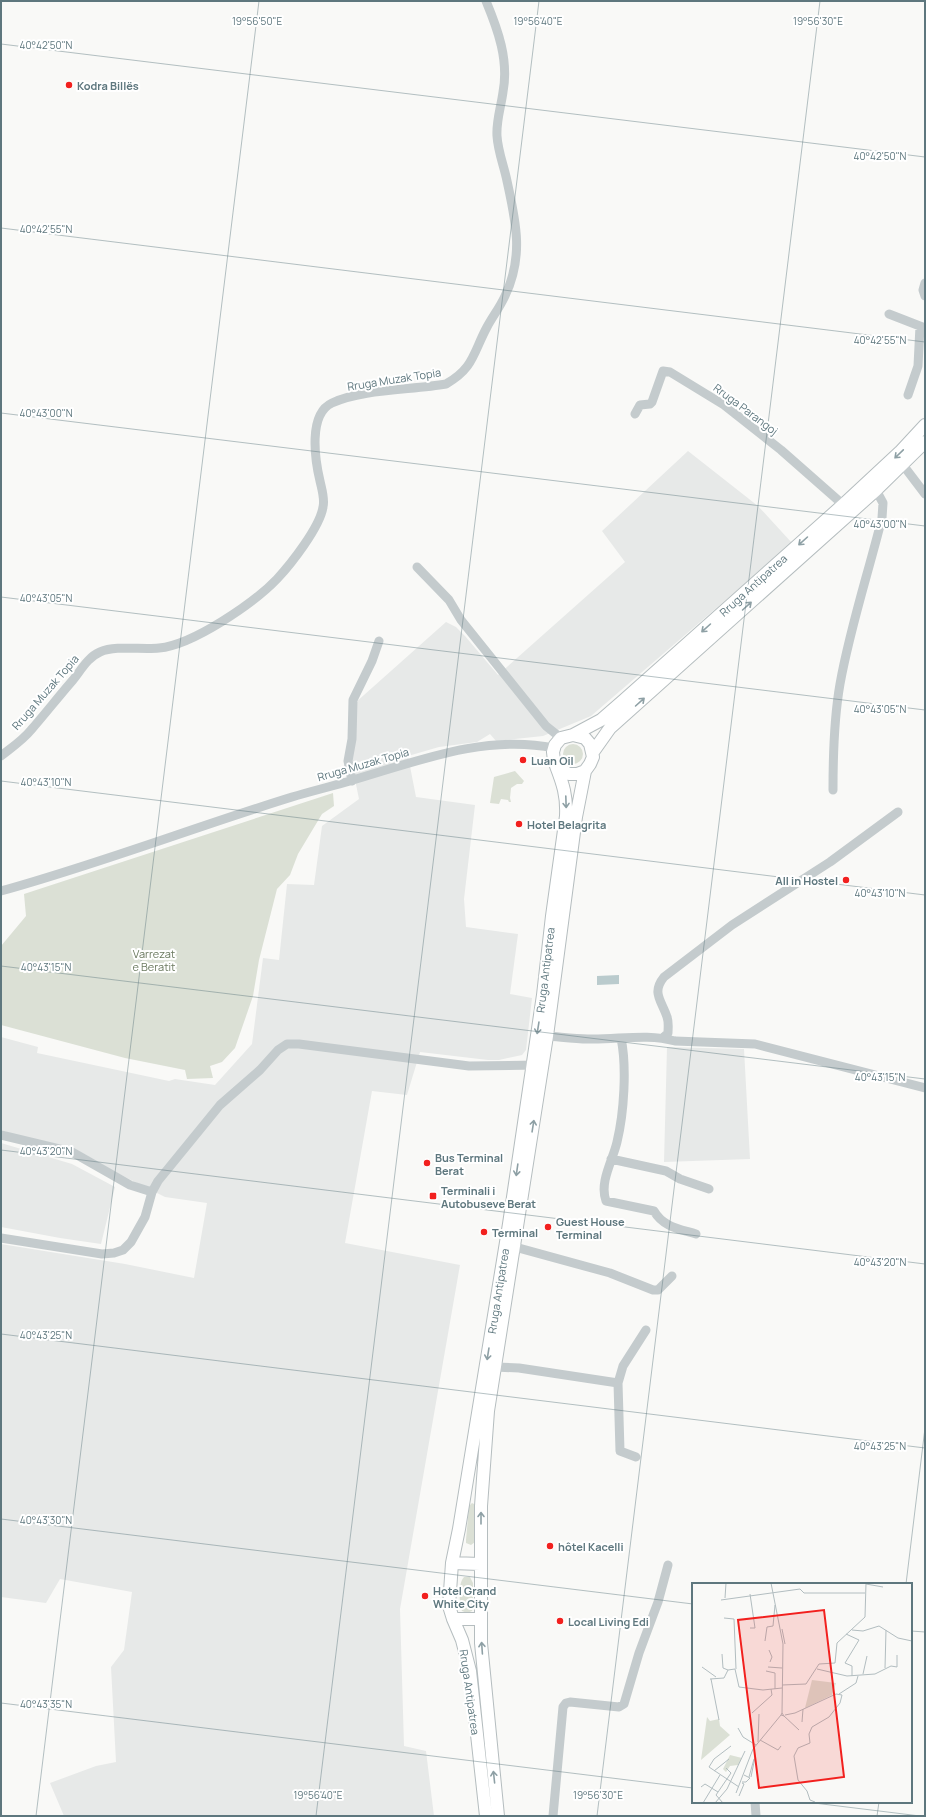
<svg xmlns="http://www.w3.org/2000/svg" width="926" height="1817" font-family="Manrope,sans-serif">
  <rect width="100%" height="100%" fill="#f9f9f7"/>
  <path fill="#e7e9e8" d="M688,451L758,506L792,543L591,716L543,736L496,741L490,734L477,742L439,747L408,756L416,797L475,805L464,899L466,927L518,934L510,994L532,998L526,1050L522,1055L499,1060H488L420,1052L407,1095L372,1091L345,1243L460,1265L400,1609L404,1746L426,1751L434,1816H64L50,1783L96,1766L116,1762L111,1667L124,1650L132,1592L60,1579L46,1603L1,1597V1244L125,1264L194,1278L207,1203L165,1197L119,1174L72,1147L19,1136L1,1130V1037L38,1047L37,1053L169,1081L175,1079L215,1085L252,1044L263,958L279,960L287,884L314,885L322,826L359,799L350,755L355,703L446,622L456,627L465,636L498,675L625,562L602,531Z
    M667,1047L744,1049L750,1159L664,1162Z
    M1,1143L72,1164L115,1187L101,1244L60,1238L1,1227Z"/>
  <path fill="#dbe0d5" d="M563 754a10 10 0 1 1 20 0a10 10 0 1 1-20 0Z
    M515,771L524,781L522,784H517L511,788L510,798L511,802H509L508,800L501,799L499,804L490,803L494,777Z
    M333,793L334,806L322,814L298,854L290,875L277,889L259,960L253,996L235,1048L222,1062L210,1066L213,1078L187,1079L185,1070L125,1058L1,1025V946L26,916L24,894Z
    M472,1503L476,1505L475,1542L471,1545L466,1543V1540L469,1506Z
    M464,1577H470L473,1583V1608L472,1611L467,1613L462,1611C459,1604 458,1583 464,1577Z"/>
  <path fill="#bacbcd" d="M619,975V984L597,985V976Z"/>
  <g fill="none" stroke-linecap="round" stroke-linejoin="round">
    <defs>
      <path id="major" d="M573,735L601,720L624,700L844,504L900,452L925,425
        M593,752L610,728L876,490L925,442
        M452,1563L480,1564
        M453,1619H481
        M486,1816L470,1671L462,1640L453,1619L449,1606L452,1563L459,1529L509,1224L543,995L552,916L566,816C567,796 563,784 556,766
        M498,1816L481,1643V1506L488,1411L547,1036L576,817L585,771L590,764L593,757L590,744L585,738L573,735L561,738L555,745L553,752L554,761L558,768L569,774H577L585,771"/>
    </defs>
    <use href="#major" stroke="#b5bdbf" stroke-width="14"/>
    <path stroke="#c4cbcd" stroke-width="9" d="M925,283L923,290L925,296
      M889,314L925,328
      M908,395L918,366L920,326
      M635,414L640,405L650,404L652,402L663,371L670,372L724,405L781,450L848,509
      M903,465L925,494
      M417,567L449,600L461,620L546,726L561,738
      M1,756C11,748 23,740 31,730C45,714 59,696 73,680C81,670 88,657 100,652C116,645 142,650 159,648C193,645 254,603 277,579C291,564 320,527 323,507C325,499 322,490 320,481C315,460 308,414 332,403C361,389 412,390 446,384C474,368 473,353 487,327C493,316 500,307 505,296C524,256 516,222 507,181C504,166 498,152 497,136C496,121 501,107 503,92C509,60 498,30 486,1
      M352,781L348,761L352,739L353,700L372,661L379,641
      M833,790C833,755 834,718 840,684C850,628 868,574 882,518L883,503L876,490
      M1,891C99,864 195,827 292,797C312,791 333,786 353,780C418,761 485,734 554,748
      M547,1036C561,1037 574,1039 588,1039C617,1040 647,1033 675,1041L755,1044L925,1088
      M621,1038C627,1067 624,1113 617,1142C613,1160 599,1182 606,1201L654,1211C663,1227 680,1229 696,1234
      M663,1038L668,1033C668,1028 669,1022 667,1017C662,1001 651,993 664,977L732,925L830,862L898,812
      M1,1135L72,1152L130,1185L152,1192
      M611,1159L666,1171L680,1179L709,1189
      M1,1238L102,1254L114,1253L123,1250L131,1242L145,1217L152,1192L158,1181L220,1105L260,1070L278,1050L287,1044H299L469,1066L538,1065
      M508,1245L610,1273L653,1290H658L672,1276
      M495,1367L519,1368L618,1383
      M636,1457L620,1451L618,1383L623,1366L646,1330
      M755,1802L756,1816
      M553,1816L563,1707L566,1703L570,1702L619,1707L624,1704L639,1653L658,1602L668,1565"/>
    <use href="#major" stroke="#fff" stroke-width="12"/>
  </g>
  <defs><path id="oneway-shaft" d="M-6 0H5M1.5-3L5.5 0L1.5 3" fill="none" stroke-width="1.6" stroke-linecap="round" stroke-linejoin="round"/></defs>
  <g stroke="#8ea0a5">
    <use href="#oneway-shaft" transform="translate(899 454) rotate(136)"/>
    <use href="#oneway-shaft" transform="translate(803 541) rotate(138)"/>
    <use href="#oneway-shaft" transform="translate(747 606) rotate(-42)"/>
    <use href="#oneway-shaft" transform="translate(706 628) rotate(138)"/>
    <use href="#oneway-shaft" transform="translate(640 702) rotate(-42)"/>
    <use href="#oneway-shaft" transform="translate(566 802) rotate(88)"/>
    <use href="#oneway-shaft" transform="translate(538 1028) rotate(99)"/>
    <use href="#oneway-shaft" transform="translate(533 1126) rotate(-81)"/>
    <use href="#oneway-shaft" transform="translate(517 1170) rotate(98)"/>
    <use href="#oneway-shaft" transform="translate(488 1354) rotate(99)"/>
    <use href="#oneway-shaft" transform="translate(481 1518) rotate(-90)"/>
    <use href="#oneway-shaft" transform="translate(482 1648) rotate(-94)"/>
    <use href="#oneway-shaft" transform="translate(494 1777) rotate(-96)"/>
  </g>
  <path fill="none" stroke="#5e777e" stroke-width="1" stroke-opacity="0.45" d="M1,44L925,157M1,228L925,342M1,413L925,526M1,597L925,710M1,781L925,895M1,966L925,1079M1,1150L925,1264M1,1334L925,1448M1,1519L693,1604M906,1584L925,1428M911,1631L925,1632M1,1703L693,1788M806,1802L920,1816M36,1816L259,1M316,1816L539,1M597,1816L820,1M877,1816L879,1802"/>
  <g fill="#f2201e" stroke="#fff" stroke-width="1.5">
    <circle cx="69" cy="85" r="4"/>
    <circle cx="523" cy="760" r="4"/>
    <circle cx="519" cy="824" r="4"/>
    <circle cx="846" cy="880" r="4"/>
    <circle cx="427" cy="1163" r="4"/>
    <rect x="429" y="1192" width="8" height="8" rx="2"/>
    <circle cx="548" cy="1227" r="4"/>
    <circle cx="484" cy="1232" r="4"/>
    <circle cx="550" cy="1546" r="4"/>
    <circle cx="425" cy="1596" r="4"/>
    <circle cx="560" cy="1621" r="4"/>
  </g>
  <g text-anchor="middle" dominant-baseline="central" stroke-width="4" stroke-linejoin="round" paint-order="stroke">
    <g font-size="11" font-weight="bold" fill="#5e777e" stroke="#fff" text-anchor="start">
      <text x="77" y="85">Kodra Billës</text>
      <text x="531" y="760">Luan Oil</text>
      <text x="527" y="824">Hotel Belagrita</text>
      <text x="838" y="880" text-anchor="end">All in Hostel</text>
      <text x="435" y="1157">Bus Terminal<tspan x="435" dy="13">Berat</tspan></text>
      <text x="441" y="1190">Terminali i<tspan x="441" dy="13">Autobuseve Berat</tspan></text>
      <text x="556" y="1221">Guest House<tspan x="556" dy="13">Terminal</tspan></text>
      <text x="492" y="1232">Terminal</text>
      <text x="558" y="1546">hôtel Kacelli</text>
      <text x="433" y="1590">Hotel Grand<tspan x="433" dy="13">White City</tspan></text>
      <text x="568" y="1621">Local Living Edi</text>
    </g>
    <g font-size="11" fill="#5e777e" stroke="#fff">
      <text transform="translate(394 379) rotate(-9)">Rruga Muzak Topia</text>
      <text transform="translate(746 409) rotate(37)">Rruga Parangoj</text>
      <text transform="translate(753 585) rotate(-42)">Rruga Antipatrea</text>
      <text transform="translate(45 692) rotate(-49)">Rruga Muzak Topia</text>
      <text transform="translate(363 764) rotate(-16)">Rruga Muzak Topia</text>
      <text transform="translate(545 970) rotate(-83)">Rruga Antipatrea</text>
      <text transform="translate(498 1291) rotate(-81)">Rruga Antipatrea</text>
      <text transform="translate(470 1692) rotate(82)">Rruga Antipatrea</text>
    </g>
    <g font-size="11" fill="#6c7b61" stroke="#fff">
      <text x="154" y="953">Varrezat<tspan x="154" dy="13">e Beratit</tspan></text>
    </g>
  </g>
  <g transform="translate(692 1583)">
    <rect width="220" height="220" fill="#f9f9f7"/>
    <path d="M120,97L144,100L140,112L113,125ZM15,134L18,138L27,136L28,143L38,152L9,177ZM38,172L50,175L46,182L38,183L34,189L31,186Z" fill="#dbe0d5"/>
    <path fill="none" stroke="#b2bdc0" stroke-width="1" d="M79,0L91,61L90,130L92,133L89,132L90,130M174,1L191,4M33,15L34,0M29,17L108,6L112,10H173M32,35L42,36L44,86M58,45H63L58,11M90,46L93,61M160,47L171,48L187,43L206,55L220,58M154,51L167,57L153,80L160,83V93M73,58L75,44L81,43L83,22M77,67L80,74L78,79M30,71L31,85L36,87M10,84L24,94M76,84L90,85M193,85L194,47M125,86L155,93L183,91L199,83L205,84V72M74,88L83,90V106M171,91L175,73M18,96L32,95L36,87L43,86L47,104L71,107L90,105M19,96L27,137M90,102L114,101L127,81L143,80L145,60L173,34L174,0M147,111L164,100L166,93M60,130L80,112L79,106M93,132L103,130L144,111L150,112L148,120L137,134L120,144L117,151L118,160L106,165L102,173L106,197L115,208L118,217L123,219M92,133L107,147M110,139L111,126M46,145L51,154L64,162M68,157L86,167L89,163M66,159L67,131M39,163L22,176L17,184L47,204M22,188L37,176M57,194L62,176M59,194L63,174M50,199H54L58,195L52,192M9,204L13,201L26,209M44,210L61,166L89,132M47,213L52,201L50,200M11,220L28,192M23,220L35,206L53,168M31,220L24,212L39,190L34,185"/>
    <path fill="#f2201e" fill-opacity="0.15" stroke="#f2201e" stroke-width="2" d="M132,27L152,194L67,205L46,37Z"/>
    <rect width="220" height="220" fill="none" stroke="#5e777e" stroke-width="2"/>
  </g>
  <g font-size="10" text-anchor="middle" fill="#5e777e" stroke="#fff" stroke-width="4" stroke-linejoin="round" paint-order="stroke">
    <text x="257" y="25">19°56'50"E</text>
    <text x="538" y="25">19°56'40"E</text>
    <text x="818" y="25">19°56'30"E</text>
    <text x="46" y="49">40°42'50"N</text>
    <text x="880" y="160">40°42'50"N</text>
    <text x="46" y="233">40°42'55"N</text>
    <text x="880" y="344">40°42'55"N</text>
    <text x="46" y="417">40°43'00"N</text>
    <text x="880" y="528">40°43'00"N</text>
    <text x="46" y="602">40°43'05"N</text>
    <text x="880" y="713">40°43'05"N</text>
    <text x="46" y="786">40°43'10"N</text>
    <text x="880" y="897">40°43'10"N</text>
    <text x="46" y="971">40°43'15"N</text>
    <text x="880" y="1081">40°43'15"N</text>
    <text x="46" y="1155">40°43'20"N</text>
    <text x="880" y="1266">40°43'20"N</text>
    <text x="46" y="1339">40°43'25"N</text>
    <text x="880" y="1450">40°43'25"N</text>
    <text x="46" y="1524">40°43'30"N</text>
    <text x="46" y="1708">40°43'35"N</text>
    <text x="318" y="1799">19°56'40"E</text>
    <text x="598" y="1799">19°56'30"E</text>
  </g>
  <rect width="926" height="1817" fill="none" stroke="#5e777e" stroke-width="4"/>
</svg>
